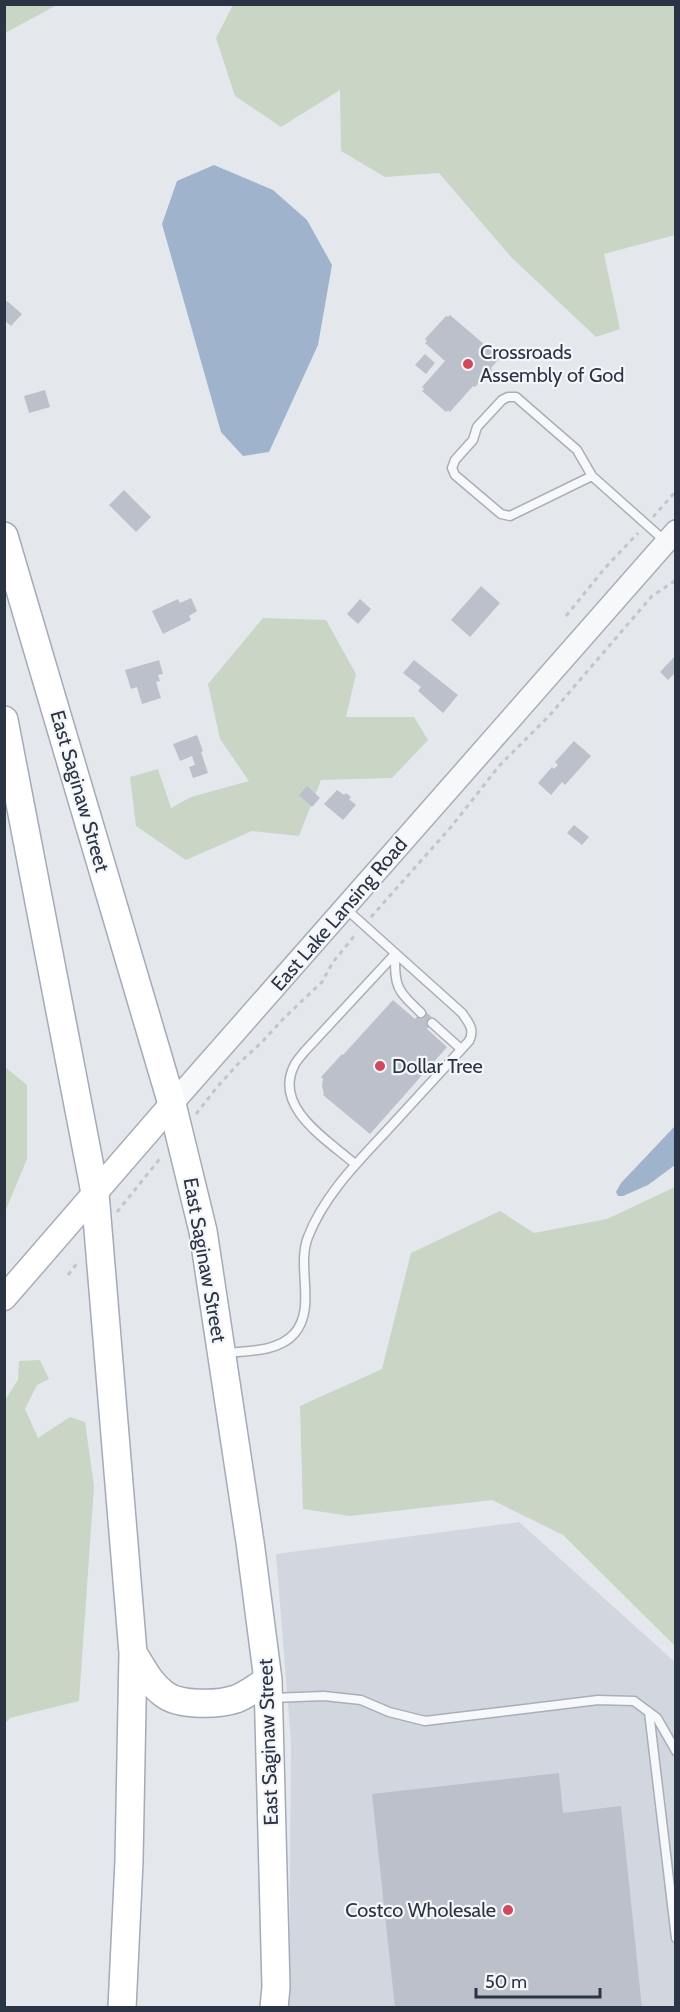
<svg xmlns="http://www.w3.org/2000/svg" width="680" height="2012" font-family="Cabin,sans-serif">
  <rect width="100%" height="100%" fill="#e4e7ec"/>
  <path fill="#d2d6de" d="M519,1522L675,1662V2007H289L291,1742L276,1554Z"/>
  <path fill="#c9d6c5" d="M5,4H57V5L5,33Z
    M233,5H675V235L604,254L620,329L596,337L511,257L439,173L385,177L341,151L340,90L281,127L235,96L216,38Z
    M263,618L326,620L356,674L346,717H414L428,740L392,778L321,780L299,836L252,831L186,860L136,826L130,777L158,769L171,808L191,797L249,781L220,739L208,684Z
    M5,1067L27,1085V1159L5,1212Z
    M675,1187V1646L563,1535L492,1500L350,1516L303,1509L300,1406L382,1369L411,1253L500,1211L534,1233L607,1219Z
    M40,1360L49,1379L37,1385L25,1409L38,1438L70,1417L85,1422L94,1486L79,1701L10,1718L5,1724V1400L18,1380L19,1361Z"/>
  <path fill="#9fb4cc" d="M214,165L273,190L307,220L332,265L318,345L269,452L243,456L221,432L162,224L177,181Z
    M675,1126V1165L648,1185L623,1196H618L616,1192L621,1183Z"/>
  <path fill="#bbc0ca" d="M7,301L22,314L11,326L4,320V303Z
    M450,315L500,358L491,368L492,370L475,387L473,386L450,412L448,410L446,412L422,391L424,389L422,387L445,361L425,343L427,341L425,339L446,316L448,317Z
    M425,354L435,363L426,374L415,365Z
    M45,390L50,407L29,413L24,396Z
    M124,490L151,517L136,532L109,505Z
    M481,586L500,603L470,637L451,620Z
    M191,598L197,611L189,616L191,620L163,634L152,611L178,599L180,603Z
    M360,599L371,609L358,624L347,614Z
    M676,655V672L668,680L660,672Z
    M159,660L163,674L158,675L160,681L156,682L161,698L142,704L137,687L131,689L125,670Z
    M414,660L458,695L443,713L418,691L421,687L403,673Z
    M197,735L203,751L201,752L208,773L193,778L189,767L195,765L192,756L180,761L173,744Z
    M574,741L591,756L565,785L562,782L551,795L538,783L552,767L554,769L558,765L555,762Z
    M307,786L320,798L312,807L299,795Z
    M337,790L344,795L346,793L351,797L349,799L356,805L343,820L324,804Z
    M574,825L589,837L582,845L567,833Z
    M393,1000L415,1019L423,1009L435,1020L427,1029L447,1047L370,1134L323,1095L324,1094L322,1086L323,1079L321,1077L342,1054L343,1055Z
    M559,1773L563,1813L621,1806L642,2008H395L372,1794Z"/>
  <g fill="none" stroke-linecap="round" stroke-linejoin="round">
    <defs>
      <path id="service" d="M592,476L510,516L501,514L455,475L452,468L455,460L473,440L477,427L502,400L508,397H516L577,450L592,476L665,541
        M395,954C395,988 396,989 421,1013
        M432,1023L461,1049
        M355,1164C329,1141 273,1108 294,1066C296,1061 301,1056 305,1051L395,954
        M225,1353C246,1351 278,1352 294,1334C317,1308 296,1267 308,1237C325,1193 361,1159 392,1125C418,1097 443,1069 469,1041C475,1030 469,1023 462,1013L345,908
        M271,1698L324,1696L361,1700L389,1712L425,1721L598,1700L634,1701L657,1718L676,1751
        M649,1712L676,1938"/>
      <path id="tertiary" d="M172,1104L676,531"/>
      <path id="secondary" d="M4,1298L172,1104"/>
      <path id="primary" d="M4,536L172,1104L203,1231L250,1542L268,1680L276,1987L274,2008
        M4,720L95,1193L133,1653L129,1861L122,2008
        M133,1653C142,1667 150,1684 164,1694C179,1706 218,1705 236,1699C247,1695 258,1686 268,1680"/>
    </defs>
    <use href="#service" stroke="#a9aeb7" stroke-width="11"/>
    <use href="#tertiary" stroke="#a9aeb7" stroke-width="24"/>
    <use href="#secondary" stroke="#a9aeb7" stroke-width="27"/>
    <use href="#primary" stroke="#a3abb8" stroke-width="30"/>
    <path stroke="#c2c5cb" stroke-width="3" stroke-dasharray="4.5 4.5" stroke-linecap="butt" d="M653,517L676,491
      M566,616L605,568L638,533
      M371,917L451,827L499,766L549,716L652,596L676,580
      M196,1114L218,1086L238,1064L262,1042L284,1018L322,982L333,962L356,934
      M117,1212L162,1156
      M68,1275L78,1262"/>
    <use href="#service" stroke="#f7f8fa" stroke-width="8"/>
    <use href="#tertiary" stroke="#f7f8fa" stroke-width="21"/>
    <use href="#secondary" stroke="#fff" stroke-width="24"/>
    <use href="#primary" stroke="#fff" stroke-width="27"/>
  </g>
  <g fill="#d1495b" stroke="#f4f6f9" stroke-width="2">
    <circle cx="468" cy="364" r="6"/>
    <circle cx="380" cy="1066" r="6"/>
    <circle cx="508" cy="1910" r="6"/>
  </g>
  <g text-anchor="middle" dominant-baseline="central" stroke-width="4.5" stroke-linejoin="round" paint-order="stroke">
    <g font-size="20" fill="#2b3445" stroke="#f4f6f9" text-anchor="start">
      <text x="480" y="352">Crossroads<tspan x="480" dy="23">Assembly of God</tspan></text>
      <text x="392" y="1066">Dollar Tree</text>
      <text x="496" y="1910" text-anchor="end">Costco Wholesale</text>
    </g>
    <g font-size="20" fill="#2b3445" stroke="#f4f6f9">
      <text transform="translate(80 791) rotate(74)">East Saginaw Street</text>
      <text transform="translate(339 914) rotate(-49)">East Lake Lansing Road</text>
      <text transform="translate(205 1260) rotate(80)">East Saginaw Street</text>
      <text transform="translate(268 1742) rotate(-92)">East Saginaw Street</text>
    </g>
  </g>
  <rect width="680" height="2012" fill="none" stroke="#2b3445" stroke-width="12"/>
  <path d="M476 1988v9h124v-9" fill="none" stroke="#2b3445" stroke-width="3"/>
  <text x="485" y="1988" font-size="18" fill="#2b3445" stroke="#f4f6f9" stroke-width="4.5" paint-order="stroke">50 m</text>
</svg>
